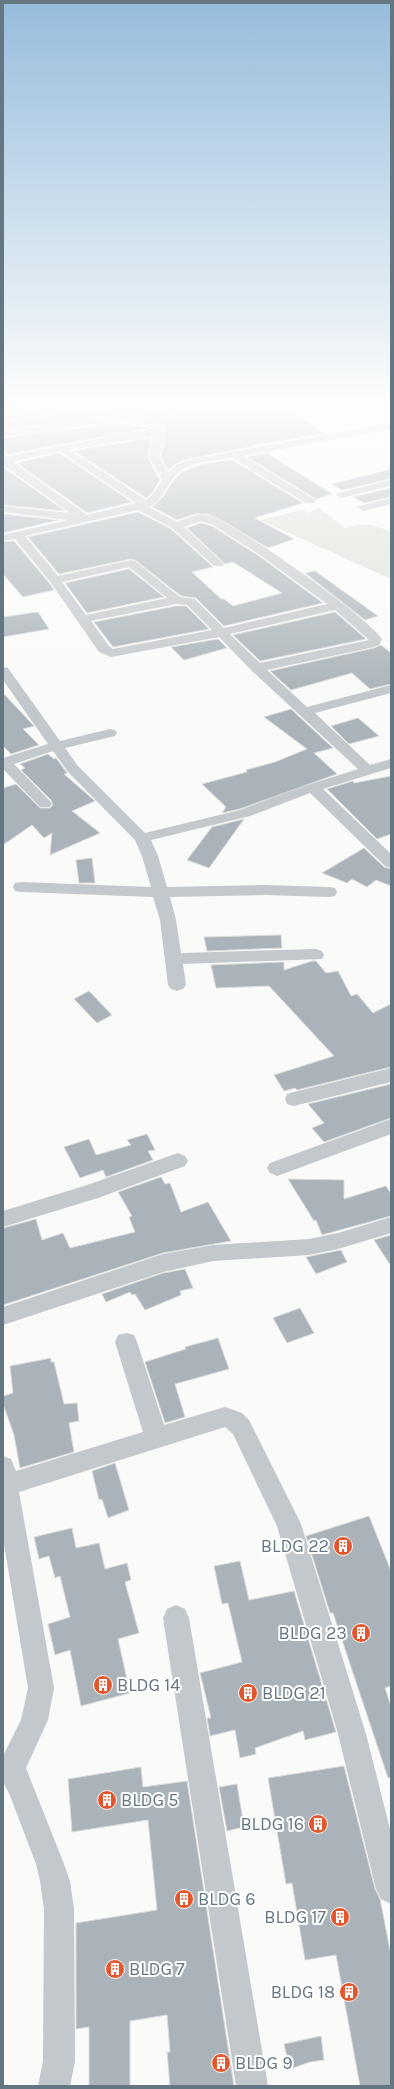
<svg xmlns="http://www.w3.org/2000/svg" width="394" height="2089" font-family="Karla,sans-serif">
  <rect width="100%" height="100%" fill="#fafaf8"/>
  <path fill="#dadfd7" d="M319,508L345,528C367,523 370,523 391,532V579L260,520L302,510L309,513Z"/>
  <path fill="#aab3b9" stroke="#dcdcda" d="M3,405H55L6,414L3,411Z
    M89,405H181L165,409L163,412L169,416L207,409L213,405H285L324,434L252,445L255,446L188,459L175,464L168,470L161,457L166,432L164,425L143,416L121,414L10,429L5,423L83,409Z
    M121,423L149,428L9,454L3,449V438Z
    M151,438L148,458L160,480L152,493L146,498L74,451Z
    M59,453L132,502L87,513L17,463Z
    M267,453L270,455L332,494L316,499L247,457Z
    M232,460L303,503L255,518L294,539L268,548L221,520L207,514H195L177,520L152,507L162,498L174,480L182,472L202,464Z
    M3,467L65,511L3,505Z
    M391,469V479L342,490L332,484Z
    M391,488V497L364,503L353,497Z
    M138,512L171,529L213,567L192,572L221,599H224L233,606L282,593L233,562L225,564L187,528L201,523L212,526L259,556L323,603L224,626L196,598L181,596L135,560L131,559L59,574L28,537Z
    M3,514L59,520L3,533Z
    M14,541L50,584L54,590L23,597L3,574V542Z
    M129,569L164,597L87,613L65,583Z
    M315,571L378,616L365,620L305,573Z
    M176,606H186L209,629L113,647L94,622Z
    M38,612L49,629L3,637V617Z
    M335,612L366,639L260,661L233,635Z
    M218,639L227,648L184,660L171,647Z
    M381,645L391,653V684L370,689L352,673L291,690L270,671L374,648Z
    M3,693L34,726L23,729L39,745L11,754L3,746Z
    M291,709L333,748L314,753L337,774L240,809L222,813L226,807L202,784L247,772L246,770L275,762L307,749L264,717Z
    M358,718L379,736L349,744L331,726Z
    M48,754L54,759L56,758L67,773L64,774L95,801L72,811L100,833L50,855L52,833L44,838L32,825L3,845V788L16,784L40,808H50L53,805L51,800L21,770L25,768L20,764Z
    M391,776V834L377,839L327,789L353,781L354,783Z
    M244,819L209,868L187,860L212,827Z
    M364,848L384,867L391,869V886L376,880L367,887L352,879L347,883L322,873Z
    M92,858L95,883H79L76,860Z
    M281,935L282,948L207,951L204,937Z
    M312,961H316L326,973L338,971L351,996L357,994L373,1013L391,1004V1067L297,1090L295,1088L284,1091L274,1075L334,1056L269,986L216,988L211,965L284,962V970Z
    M89,991L112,1015L97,1023L74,999Z
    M391,1084V1118L324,1142L312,1128L324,1123L308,1104Z
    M147,1134L155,1150L148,1151L153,1160L106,1177L103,1170L80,1178L64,1147L89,1139L96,1155L131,1145L127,1140Z
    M161,1177L165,1184L170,1183L181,1212L208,1202L231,1241L163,1253L3,1305V1228L36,1219L42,1240L63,1233L70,1248L135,1232L129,1217L132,1216L118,1192Z
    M288,1179L344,1180V1199L386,1186L391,1194V1216L322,1235L316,1220L314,1221Z
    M391,1235V1266L374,1240Z
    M341,1250L347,1262L316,1274L306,1257Z
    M185,1269L193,1288L180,1291L181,1295L145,1310L135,1294L132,1295L130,1292L106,1302L102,1294L163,1273Z
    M300,1308L314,1333L287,1343L273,1318Z
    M218,1338L229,1369L175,1384L185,1417L165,1423L145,1362L186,1349L185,1347Z
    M51,1358V1362H54L64,1404L77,1403L79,1421L69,1423L74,1452L20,1468L14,1435L3,1404V1396L13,1393L10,1366Z
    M115,1463L129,1510L108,1518L102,1499L99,1500L92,1471Z
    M369,1516L391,1571V1686L385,1688L391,1706V1777L388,1778L333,1613H330L306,1536Z
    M72,1528L76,1548L99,1543L105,1569L127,1563L131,1580L125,1582L139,1633L118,1639L130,1693L81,1706L70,1650L55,1655L48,1624L70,1617L60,1576L55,1578L49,1556L39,1559L34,1537Z
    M240,1561L249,1600L294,1591L336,1732L305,1740L303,1731L255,1748L256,1754L240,1758L235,1730L210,1736L207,1718H211L200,1673L242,1662L228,1603L222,1604L214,1566Z
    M344,1766L375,1889L380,1899L391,1955V2086H360L336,1955L305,1960L292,1883L286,1884L268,1778Z
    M141,1767L143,1787L187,1781L234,2086H170L167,2052H170L167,2015L130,2021V2086H89V2027L76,2029V1923L157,1910L148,1820L72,1832L68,1779Z
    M237,1784L244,1827L227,1831L219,1787Z
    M321,2036L324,2060L310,2062L290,2069L284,2044Z"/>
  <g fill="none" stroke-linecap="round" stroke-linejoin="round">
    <defs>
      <path id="secondary" d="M360,405L391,406V414L362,407Z"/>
    </defs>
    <use href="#secondary" stroke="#b3babf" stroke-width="2"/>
    <path fill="#c3c8cc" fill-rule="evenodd" d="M65,405H88L83,408L3,422V416Z
      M190,405H212L207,408L169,415L164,412L166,410Z
      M121,415L142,417L163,425L165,432L159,457L168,472L176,465L188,460L391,423V429L243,456L314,499L315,501L314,503H306L232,458C214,461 189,461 176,475C166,486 163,500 149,507L177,522C186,519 197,513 206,515C232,520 367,616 382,639L379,645L374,647L267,670L307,707L391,685V693L315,713L370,765L391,759V768L323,789L391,854V868L385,866L310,793L250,816L151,840L158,856L167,887L265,885L329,887L335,888L337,892L335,896L329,897L265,895L170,897L176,920L181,953L316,949L322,951L324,955L322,959L183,964L186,985L183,989L177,991L171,989L168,985L160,920L153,897L21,892L15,891L13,887L15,883L21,882L151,887L142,856L135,840L68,772L53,751L14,764L50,801L52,804L50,807H40L3,769V758L48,744L3,680V667L8,668L60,741L110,729L115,730L117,733L115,736L65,748L78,766L145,833L240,810L298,788L358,769L252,671L219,637L111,657L99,652L51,583L15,539L3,541V535L68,520L3,512V506L70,513L3,465V457L155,428L140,423L121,421L3,437V431ZM153,436L149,457L162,480L153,494L146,500L70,450ZM59,451L136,503L87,515L13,462ZM138,510L172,528L214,566H222L224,564L222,562L184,527L201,521L213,525L260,555L327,604L224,628L195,599L180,597L135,561L131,560L58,576L25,536ZM129,567L167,598L86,615L62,582ZM176,604L187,605L212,630L113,649L109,646L91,621ZM335,610L369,640L260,663L230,634Z
      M391,480V486L341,498L336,495L337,493Z
      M391,498V504L363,511L358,508L359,506Z
      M391,1068V1082L294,1106L287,1104L285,1099L287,1094L294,1092Z
      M391,1119V1134L277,1176L270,1173L267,1168L270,1163Z
      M178,1153L185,1156L188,1161L185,1166L98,1198L3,1227V1211L87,1185Z
      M391,1217V1233L338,1249L309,1255L213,1261L163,1272L3,1325V1307L163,1254L213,1245L309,1239L338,1233Z
      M126,1333L134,1335L137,1342L164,1425L225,1407L242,1413L249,1420L301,1524L366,1734L391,1833V1904L381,1899L376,1889L338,1734L277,1526L233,1434L225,1427L19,1492L54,1688L48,1720L26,1768L64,1864L70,1881L74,1909L75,2061L70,2086H38L43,2061L44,1909L40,1881L36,1864L9,1793L3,1782V1756L21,1720L28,1688L3,1538V1456L11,1459L16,1471L143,1432L115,1342L118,1335Z
      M176,1605L185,1609L189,1618L268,2086H236L163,1618L167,1609Z"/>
    <use href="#secondary" fill="#fff" fill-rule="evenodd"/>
  </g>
  <linearGradient id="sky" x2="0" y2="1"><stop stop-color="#96bcdc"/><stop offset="0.58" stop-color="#fdfdfc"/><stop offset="1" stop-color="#fdfdfc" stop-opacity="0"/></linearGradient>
  <rect width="394" height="698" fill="url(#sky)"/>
  <defs>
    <symbol id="building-disc" viewBox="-11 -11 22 22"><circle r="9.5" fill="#e4572e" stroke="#fff"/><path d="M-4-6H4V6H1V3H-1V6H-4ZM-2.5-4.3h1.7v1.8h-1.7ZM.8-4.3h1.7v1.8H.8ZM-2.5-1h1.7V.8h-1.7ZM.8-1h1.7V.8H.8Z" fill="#fff"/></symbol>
  </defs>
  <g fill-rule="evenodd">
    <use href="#building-disc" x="332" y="1535" width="22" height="22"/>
    <use href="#building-disc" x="350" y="1622" width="22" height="22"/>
    <use href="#building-disc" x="92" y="1674" width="22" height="22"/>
    <use href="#building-disc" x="237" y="1682" width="22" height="22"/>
    <use href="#building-disc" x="96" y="1789" width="22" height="22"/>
    <use href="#building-disc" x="307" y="1813" width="22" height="22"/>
    <use href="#building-disc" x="173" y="1888" width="22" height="22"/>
    <use href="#building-disc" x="329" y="1906" width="22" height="22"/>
    <use href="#building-disc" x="104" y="1958" width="22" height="22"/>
    <use href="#building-disc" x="338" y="1981" width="22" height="22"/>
    <use href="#building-disc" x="210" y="2052" width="22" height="22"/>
  </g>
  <g text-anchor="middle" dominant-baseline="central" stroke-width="4" stroke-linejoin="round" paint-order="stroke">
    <g font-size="18" fill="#657683" stroke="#fff" text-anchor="start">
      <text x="329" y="1546" text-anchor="end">BLDG 22</text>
      <text x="347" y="1633" text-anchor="end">BLDG 23</text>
      <text x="117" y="1685">BLDG 14</text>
      <text x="262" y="1693">BLDG 21</text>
      <text x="121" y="1800">BLDG 5</text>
      <text x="304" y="1824" text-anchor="end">BLDG 16</text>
      <text x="198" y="1899">BLDG 6</text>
      <text x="326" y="1917" text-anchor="end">BLDG 17</text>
      <text x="129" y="1969">BLDG 7</text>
      <text x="335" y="1992" text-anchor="end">BLDG 18</text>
      <text x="235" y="2063">BLDG 9</text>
    </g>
  </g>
  <rect width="394" height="2089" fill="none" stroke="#657683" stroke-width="8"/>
</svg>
